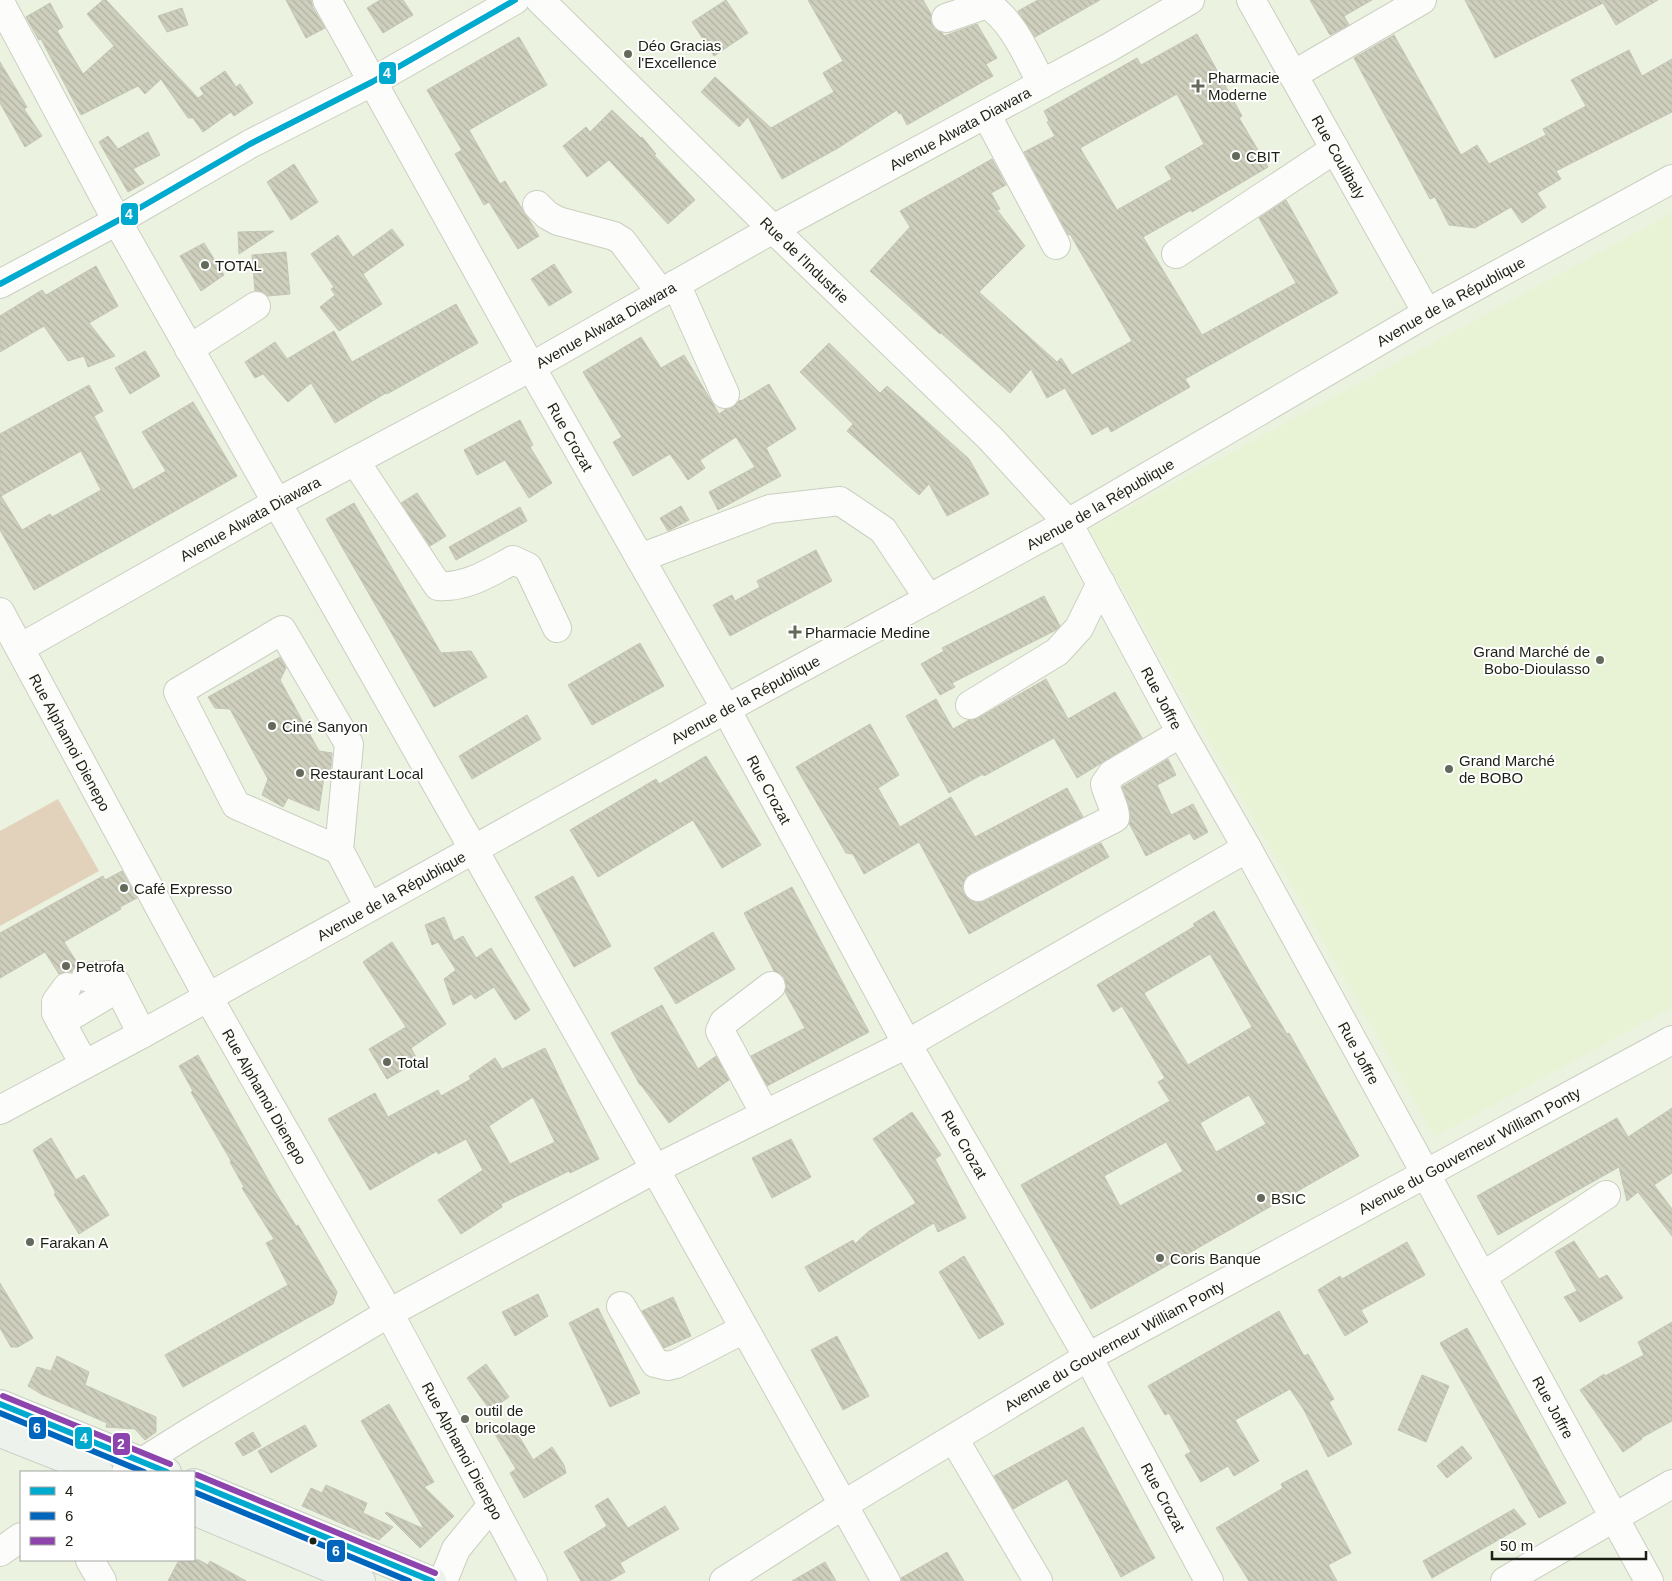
<svg xmlns="http://www.w3.org/2000/svg" width="1672" height="1581" font-family="Helvetica,sans-serif">
  <defs>
    <pattern id="building-back-hatch" width="6" height="6" patternUnits="userSpaceOnUse" patternTransform="scale(1.25)"><rect width="6" height="6" fill="#cfcfbd"/><path d="M-1 5l2 2M0 0l6 6M5-1l2 2" fill="none" stroke="#b1b1a2"/></pattern>
  </defs>
  <rect width="100%" height="100%" fill="#ebf2e0"/>
  <path fill="#e7f3d4" d="M1672,213V1007L1435,1137L1089,530Z"/>
  <path fill="#e3d2bb" d="M58,799L99,871L0,926V831Z"/>
  <path fill="url(#building-back-hatch)" stroke="#c3c5b7" fill-rule="evenodd" d="M103,0H106L198,98L204,94L200,88L225,71L236,87L240,84L253,103L234,116L231,112L203,132L193,118H188L161,79L145,94L138,86L81,115L41,39L39,40L26,17L50,3L63,27L57,31L83,74L114,46L87,14Z
    M286,0H311L313,8L325,28L306,38Z
    M380,0H403L413,15L383,33L367,8Z
    M726,0L748,33L714,56L692,22Z
    M808,0H923L931,14V23L935,29L942,33L944,36L977,24L997,58L986,64L993,76L907,125L901,113L899,114L897,110L838,148L782,179L748,117L739,127L701,92L715,77L771,128L834,92L823,73L843,61Z
    M1038,0H1100L1035,37L1018,11Z
    M1310,0H1372L1344,16L1349,25L1330,35Z
    M1465,0H1658L1616,25L1603,3L1495,58Z
    M182,8L188,25L167,32L158,16Z
    M1197,34L1242,116L1239,118L1268,167L1192,212L1191,210L1143,237L1202,335L1296,283L1259,218L1286,200L1338,293L1185,379L1190,387L1111,432L1108,426L1092,435L1065,388L1047,398L1031,369L1010,393L941,333L940,334L870,271L910,227L900,211L992,159L1006,185L991,193L1000,209L997,210L1025,246L979,292L1057,362L1061,358L1072,375L1132,341L1070,234L1068,235L1024,152L1055,136L1047,122L1049,121L1044,111L1137,58L1141,65ZM1177,94L1204,144L1165,167L1172,179L1117,210L1080,148Z
    M1394,35L1461,155L1477,145L1489,164L1546,135L1543,129L1586,106L1571,80L1629,50L1642,76L1672,59V112L1556,171L1561,179L1537,193L1546,207L1522,223L1511,207L1475,228L1449,225L1435,197L1430,199L1354,58Z
    M519,37L547,85L469,130L500,184L505,181L539,236L518,249L489,202L484,205L455,154L462,150L427,90Z
    M0,62L27,107L24,109L42,136L25,147L0,103Z
    M612,110L641,138L642,137L656,154L654,155L695,200L668,224L609,160L587,177L563,146L586,127L590,132Z
    M148,132L160,155L133,169L144,183L128,192L99,142L108,136L118,149Z
    M294,164L318,202L291,220L267,182Z
    M392,229L404,245L363,274L382,304L339,331L320,307L335,295L331,289L334,287L311,254L338,235L353,257Z
    M274,231L239,254L238,232Z
    M204,243L224,275L201,291L180,256Z
    M286,252L290,294L268,296L263,292L255,291L252,255Z
    M554,264L572,292L549,306L531,279Z
    M96,266L118,306L89,323L115,356L88,367L84,356L68,361L44,326L0,352V316L42,290L46,295Z
    M456,304L478,343L387,394L386,393L335,423L311,383L288,402L263,374L255,378L245,362L275,342L287,359L334,331L352,362Z
    M641,337L661,368L684,355L719,414L726,409L732,408L740,400L741,401L769,384L796,429L766,448L781,476L718,510L709,492L755,467L736,437L700,460L705,468L688,480L670,454L633,476L613,442L622,437L583,372Z
    M829,343L880,393L887,386L969,459L989,494L947,516L929,484L919,495L847,431L853,424L800,372Z
    M145,351L160,376L130,394L115,368Z
    M89,385L103,411L94,416L133,490L166,471L142,432L193,402L237,476L129,537L34,590L0,530V434ZM81,451L101,490L52,517L50,514L22,530L1,496Z
    M520,420L533,445L530,447L552,483L529,498L505,460L477,475L464,450Z
    M417,493L446,536L430,546L401,503Z
    M354,503L441,653L471,651L487,677L434,707L326,519Z
    M681,506L689,520L668,531L660,518Z
    M520,507L527,521L456,560L449,547Z
    M816,550L832,581L730,636L713,605L732,595L735,601L760,587L757,581Z
    M1044,596L1060,626L1056,630L952,683L955,687L940,695L921,664L944,651L942,648Z
    M640,643L664,686L592,725L568,685Z
    M280,657L286,668L280,680L319,751L332,753L330,778L324,776L319,811L288,798L283,807L262,795L268,779L230,709L215,708L208,697Z
    M1046,679L1068,719L1115,692L1142,738L1077,778L1054,738L984,776L983,774L949,793L906,716L936,699L953,729L969,720L978,718Z
    M527,715L541,739L472,779L459,756Z
    M870,724L899,775L878,788L900,827L951,797L975,837L1067,788L1083,817L971,873L965,879L962,887L964,894L970,900L978,903L985,901L1101,843L1109,857L969,934L919,842L864,874L853,854L846,853L796,767Z
    M706,756L761,845L722,868L693,820L598,877L570,830L656,779L659,784Z
    M1168,759L1176,775L1157,785L1171,815L1193,804L1208,832L1194,840L1190,833L1146,856L1129,823L1131,818L1129,807L1122,787Z
    M122,871L137,898L120,907L121,909L64,942L78,964L71,972L68,971L59,974L45,952L0,978V933L103,876L105,880Z
    M573,876L611,946L574,967L535,897Z
    M792,887L869,1032L767,1086L751,1056L805,1028L785,992L786,984L784,977L774,971L744,913Z
    M1214,911L1287,1034L1289,1033L1359,1156L1091,1309L1021,1185L1170,1101L1158,1082L1165,1078L1122,1006L1113,1012L1097,985L1195,926L1193,924ZM1210,954L1252,1027L1188,1065L1144,993ZM1249,1095L1266,1124L1216,1152L1200,1123ZM1166,1142L1183,1171L1120,1206L1104,1176Z
    M444,917L454,941L463,936L476,958L491,948L530,1010L515,1020L494,987L475,999L471,994L453,1005L444,979L456,970L438,942L432,945L425,925Z
    M713,932L735,969L676,1004L654,968Z
    M392,942L446,1024L411,1048L418,1061L387,1079L369,1049L406,1027L363,962Z
    M662,1005L698,1069L716,1056L729,1080L669,1123L641,1085H640L611,1033Z
    M545,1048L599,1159L570,1173L569,1171L501,1204L502,1207L461,1234L438,1200L483,1170L466,1139L438,1154L437,1151L370,1190L328,1119L375,1093L388,1117L438,1090L441,1096L471,1079L469,1076L495,1058L502,1069ZM533,1097L555,1142L510,1164L489,1126Z
    M198,1055L271,1185L296,1226L298,1225L337,1292L333,1304L183,1387L165,1355L288,1285L266,1243L274,1239L242,1188L244,1187L230,1162L231,1161L191,1092L193,1091L179,1066Z
    M1672,1108V1173L1654,1185L1672,1209V1236L1638,1192L1627,1201L1619,1167L1498,1235L1477,1196L1617,1118L1628,1137Z
    M912,1112L941,1155L935,1159L966,1218L938,1232L934,1223L819,1292L805,1267L853,1240L855,1244L869,1231L916,1203L873,1139Z
    M51,1138L76,1180L84,1175L109,1215L79,1234L54,1194L56,1193L33,1150Z
    M791,1139L811,1177L772,1198L752,1158Z
    M1574,1241L1599,1279L1607,1275L1623,1298L1580,1322L1564,1297L1577,1291L1555,1252Z
    M1407,1242L1425,1275L1361,1310L1368,1322L1345,1336L1318,1290L1340,1276L1342,1279Z
    M964,1256L1004,1324L979,1339L939,1272Z
    M0,1283L33,1338L18,1347H11L0,1328Z
    M538,1294L548,1316L515,1336L502,1312Z
    M673,1297L691,1336L664,1348L642,1311Z
    M598,1308L640,1393L610,1407L569,1323Z
    M1279,1311L1304,1356L1308,1354L1334,1399L1329,1402L1352,1444L1328,1457L1304,1410L1290,1389L1235,1420L1259,1461L1234,1476L1228,1466L1201,1482L1185,1455L1191,1452L1169,1413L1165,1415L1148,1386Z
    M1672,1322V1421L1641,1438L1642,1439L1623,1452L1580,1390L1604,1374L1605,1376L1644,1355L1638,1342Z
    M1467,1328L1566,1503L1539,1518L1440,1343Z
    M837,1336L869,1396L843,1410L811,1350Z
    M57,1356L89,1372L85,1385L156,1417V1432L145,1440L135,1429L106,1427L107,1423L41,1394L28,1386L37,1367L51,1371Z
    M486,1364L509,1397L490,1410L467,1378Z
    M1422,1375L1449,1386L1426,1442L1398,1430Z
    M389,1404L434,1482L424,1487L454,1516L420,1548L385,1513L386,1512L424,1529L361,1421Z
    M510,1421L533,1460L552,1447L564,1465L566,1473L524,1498L510,1473L516,1469L493,1431Z
    M305,1425L317,1446L271,1473L258,1451Z
    M1083,1427L1155,1558L1121,1577L1067,1479L1013,1509L994,1476Z
    M253,1432L261,1446L243,1456L235,1443Z
    M1462,1446L1472,1458L1447,1478L1437,1466Z
    M1307,1470L1351,1553L1328,1565L1337,1581H1249L1216,1528L1283,1488L1281,1484Z
    M326,1485L367,1503L363,1513L393,1527L379,1540L302,1506L311,1488L322,1493Z
    M608,1498L628,1528L665,1506L679,1529L620,1563L625,1572L609,1581H581L564,1552L607,1526L595,1506Z
    M1514,1509L1526,1524L1432,1578L1423,1561Z
    M947,1552L964,1581H902L901,1578Z
    M179,1560H199L208,1565L210,1561L246,1581H168Z
    M825,1562L836,1581H792Z"/>
  <g fill="none" stroke-linecap="round" stroke-linejoin="round">
    <defs>
      <g id="minor">
        <path id="s1" d="M327,0L531,367L726,709L907,1044L1088,1357L1209,1581"/>
        <path id="s2" d="M540,0L773,229L991,439L1068,523L1181,733L1247,848L1649,1581"/>
        <path id="s3" d="M1251,0L1427,313"/>
        <path d="M0,2L117,221L655,1169L886,1581"/>
        <path d="M946,18L987,4C1014,22 1027,56 1042,84"/>
        <path d="M1293,75L1422,0"/>
        <path d="M986,114L1056,245"/>
        <path d="M537,205L547,215L558,221L614,236L622,241L661,293"/>
        <path d="M1176,254L1335,149"/>
        <path d="M0,284L117,221L250,144L372,82L515,0"/>
        <path d="M676,284L725,394"/>
        <path d="M189,349L256,306"/>
        <path d="M355,461L438,586C466,588 489,573 513,560L528,567L557,628"/>
        <path d="M640,558L770,509L840,501L883,530L929,599"/>
        <path id="s4" d="M0,612L208,997L389,1313L533,1581"/>
        <path id="s5" d="M20,648L276,503L531,367L773,229L1110,47L1190,0"/>
        <path d="M970,705L1057,652L1079,628L1101,583"/>
        <path d="M339,850L349,744L282,630L178,692L236,805L339,850L369,907"/>
        <path d="M978,887L1115,818C1116,809 1107,794 1105,784L1112,774L1181,733"/>
        <path d="M86,977L109,975L116,983L142,1034"/>
        <path d="M67,987L56,1002V1013L84,1064"/>
        <path d="M61,1022L118,988"/>
        <path id="s6" d="M0,1110L142,1034L726,709L1068,523L1427,313L1672,179"/>
        <path d="M765,1114L720,1031L724,1022L771,986"/>
        <path d="M1483,1276L1606,1195"/>
        <path d="M621,1306L655,1363L667,1366L676,1364L744,1329"/>
        <path d="M954,1439L1038,1581"/>
        <path d="M126,1472L193,1430L389,1313L655,1169L907,1044L1247,848"/>
        <path d="M0,1552L21,1537"/>
        <path d="M90,1560L102,1581"/>
        <path d="M443,1581L456,1549L492,1505"/>
        <path id="s7" d="M724,1581L843,1505L1088,1357L1672,1040"/>
        <path d="M1505,1581L1672,1484"/>
      </g>
      <path id="major" d="M0,1404L167,1472
        M0,1433L99,1472
        M194,1483L432,1581
        M194,1511L361,1581"/>
    </defs>
    <use href="#minor" stroke="#cacfc0" stroke-width="30"/>
    <use href="#major" stroke="#cacec5" stroke-width="30"/>
    <use href="#minor" stroke="#fcfdfa" stroke-width="28"/>
    <use href="#major" stroke="#edf2ed" stroke-width="28"/>
    <defs>
      <path id="bus-1" d="M0,284L117,221L250,144L372,82L515,0
        M0,1404L167,1472
        M194,1483L432,1581"/>
      <path id="bus-2" d="M0,1413L144,1472
        M194,1492L409,1581"/>
      <path id="bus-3" d="M3,1396L170,1464
        M197,1475L435,1573"/>
    </defs>
    <use href="#bus-1" stroke="#fff" stroke-width="10"/>
    <use href="#bus-2" stroke="#fff" stroke-width="10"/>
    <use href="#bus-3" stroke="#fff" stroke-width="10"/>
    <use href="#bus-1" stroke="#00a9ce" stroke-width="6"/>
    <use href="#bus-2" stroke="#0065bd" stroke-width="6"/>
    <use href="#bus-3" stroke="#8e44ad" stroke-width="6"/>
  </g>
  <g fill="#646a5b" stroke="#fff" stroke-width="2">
    <circle cx="628" cy="54" r="5"/>
    <path d="M1195.5 78.5h5v5h5v5h-5v5h-5v-5h-5v-5h5z"/>
    <circle cx="1236" cy="156" r="5"/>
    <circle cx="205" cy="265" r="5"/>
    <path d="M792.5 624.5h5v5h5v5h-5v5h-5v-5h-5v-5h5z"/>
    <circle cx="1600" cy="660" r="5"/>
    <circle cx="272" cy="726" r="5"/>
    <circle cx="1449" cy="769" r="5"/>
    <circle cx="300" cy="773" r="5"/>
    <circle cx="124" cy="888" r="5"/>
    <circle cx="66" cy="966" r="5"/>
    <circle cx="387" cy="1062" r="5"/>
    <circle cx="1261" cy="1198" r="5"/>
    <circle cx="30" cy="1242" r="5"/>
    <circle cx="1160" cy="1258" r="5"/>
    <circle cx="465" cy="1419" r="5"/>
  </g>
  <circle fill="#1c2014" stroke="#fff" stroke-width="2" cx="313" cy="1541" r="4.5"/>
  <g text-anchor="middle" dominant-baseline="central" stroke-width="4" stroke-linejoin="round" paint-order="stroke">
    <g font-size="15" fill="#1c2014" stroke="#fff" text-anchor="start">
      <text x="638" y="45">Déo Gracias<tspan x="638" dy="17">l'Excellence</tspan></text>
      <text x="1208" y="77">Pharmacie<tspan x="1208" dy="17">Moderne</tspan></text>
      <text x="1246" y="156">CBIT</text>
      <text x="215" y="265">TOTAL</text>
      <text x="805" y="632">Pharmacie Medine</text>
      <text x="1590" y="651" text-anchor="end">Grand Marché de<tspan x="1590" dy="17">Bobo-Dioulasso</tspan></text>
      <text x="282" y="726">Ciné Sanyon</text>
      <text x="1459" y="760">Grand Marché<tspan x="1459" dy="17">de BOBO</tspan></text>
      <text x="310" y="773">Restaurant Local</text>
      <text x="134" y="888">Café Expresso</text>
      <text x="76" y="966">Petrofa</text>
      <text x="397" y="1062">Total</text>
      <text x="1271" y="1198">BSIC</text>
      <text x="40" y="1242">Farakan A</text>
      <text x="1170" y="1258">Coris Banque</text>
      <text x="475" y="1410">outil de<tspan x="475" dy="17">bricolage</tspan></text>
    </g>
    <g font-size="15" fill="#1c2014" stroke="#fff">
      <text stroke="none"><textPath href="#s5" startOffset="1074">Avenue Alwata Diawara</textPath></text>
      <text stroke="none"><textPath href="#s3" startOffset="180">Rue Coulibaly</textPath></text>
      <text stroke="none"><textPath href="#s2" startOffset="371">Rue de l'Industrie</textPath></text>
      <text stroke="none"><textPath href="#s6" startOffset="1661">Avenue de la République</textPath></text>
      <text stroke="none"><textPath href="#s5" startOffset="669">Avenue Alwata Diawara</textPath></text>
      <text stroke="none"><textPath href="#s1" startOffset="500">Rue Crozat</textPath></text>
      <text stroke="none"><textPath href="#s6" startOffset="1256">Avenue de la République</textPath></text>
      <text stroke="none"><textPath href="#s5" startOffset="264">Avenue Alwata Diawara</textPath></text>
      <text stroke="none"><textPath href="#s2" startOffset="942">Rue Joffre</textPath></text>
      <text stroke="none"><textPath href="#s6" startOffset="851">Avenue de la République</textPath></text>
      <text stroke="none"><textPath href="#s4" startOffset="148">Rue Alphamoi Dienepo</textPath></text>
      <text stroke="none"><textPath href="#s1" startOffset="905">Rue Crozat</textPath></text>
      <text stroke="none"><textPath href="#s6" startOffset="446">Avenue de la République</textPath></text>
      <text stroke="none"><textPath href="#s2" startOffset="1348">Rue Joffre</textPath></text>
      <text stroke="none"><textPath href="#s4" startOffset="552">Rue Alphamoi Dienepo</textPath></text>
      <text stroke="none"><textPath href="#s1" startOffset="1310">Rue Crozat</textPath></text>
      <text stroke="none"><textPath href="#s7" startOffset="861">Avenue du Gouverneur William Ponty</textPath></text>
      <text stroke="none"><textPath href="#s7" startOffset="456">Avenue du Gouverneur William Ponty</textPath></text>
      <text stroke="none"><textPath href="#s2" startOffset="1752">Rue Joffre</textPath></text>
      <text stroke="none"><textPath href="#s4" startOffset="958">Rue Alphamoi Dienepo</textPath></text>
      <text stroke="none"><textPath href="#s1" startOffset="1715">Rue Crozat</textPath></text>
    </g>
  </g>
  <g stroke="#fff" stroke-width="2">
    <rect x="378" y="61" width="19" height="24" rx="5" fill="#00a9ce"/>
    <rect x="120" y="202" width="19" height="24" rx="5" fill="#00a9ce"/>
    <rect x="28" y="1416" width="19" height="24" rx="5" fill="#0065bd"/>
    <rect x="74" y="1426" width="19" height="24" rx="5" fill="#00a9ce"/>
    <rect x="112" y="1432" width="19" height="24" rx="5" fill="#8e44ad"/>
    <rect x="326" y="1539" width="20" height="24" rx="5" fill="#0065bd"/>
  </g>
  <g font-size="14" text-anchor="middle" font-weight="bold" fill="#fff">
    <text x="387" y="78">4</text>
    <text x="129" y="219">4</text>
    <text x="37" y="1433">6</text>
    <text x="84" y="1443">4</text>
    <text x="121" y="1449">2</text>
    <text x="336" y="1556">6</text>
  </g>
  <rect x="20" y="1471" width="175" height="90" fill="#ffffff" stroke="#a4a6a1"/>
  <rect x="30" y="1487" width="25" height="8" fill="#00a9ce" stroke="#a4a6a1"/>
  <text x="65" y="1496" font-size="15" fill="#1c2014">4</text>
  <rect x="30" y="1512" width="25" height="8" fill="#0065bd" stroke="#a4a6a1"/>
  <text x="65" y="1521" font-size="15" fill="#1c2014">6</text>
  <rect x="30" y="1537" width="25" height="8" fill="#8e44ad" stroke="#a4a6a1"/>
  <text x="65" y="1546" font-size="15" fill="#1c2014">2</text>
  <path d="M1492 1551v8h154v-8" fill="none" stroke="#1c2014" stroke-width="2.5"/>
  <text x="1500" y="1551" font-size="15" fill="#1c2014" stroke="#ffffff" stroke-width="4" paint-order="stroke">50 m</text>
</svg>
